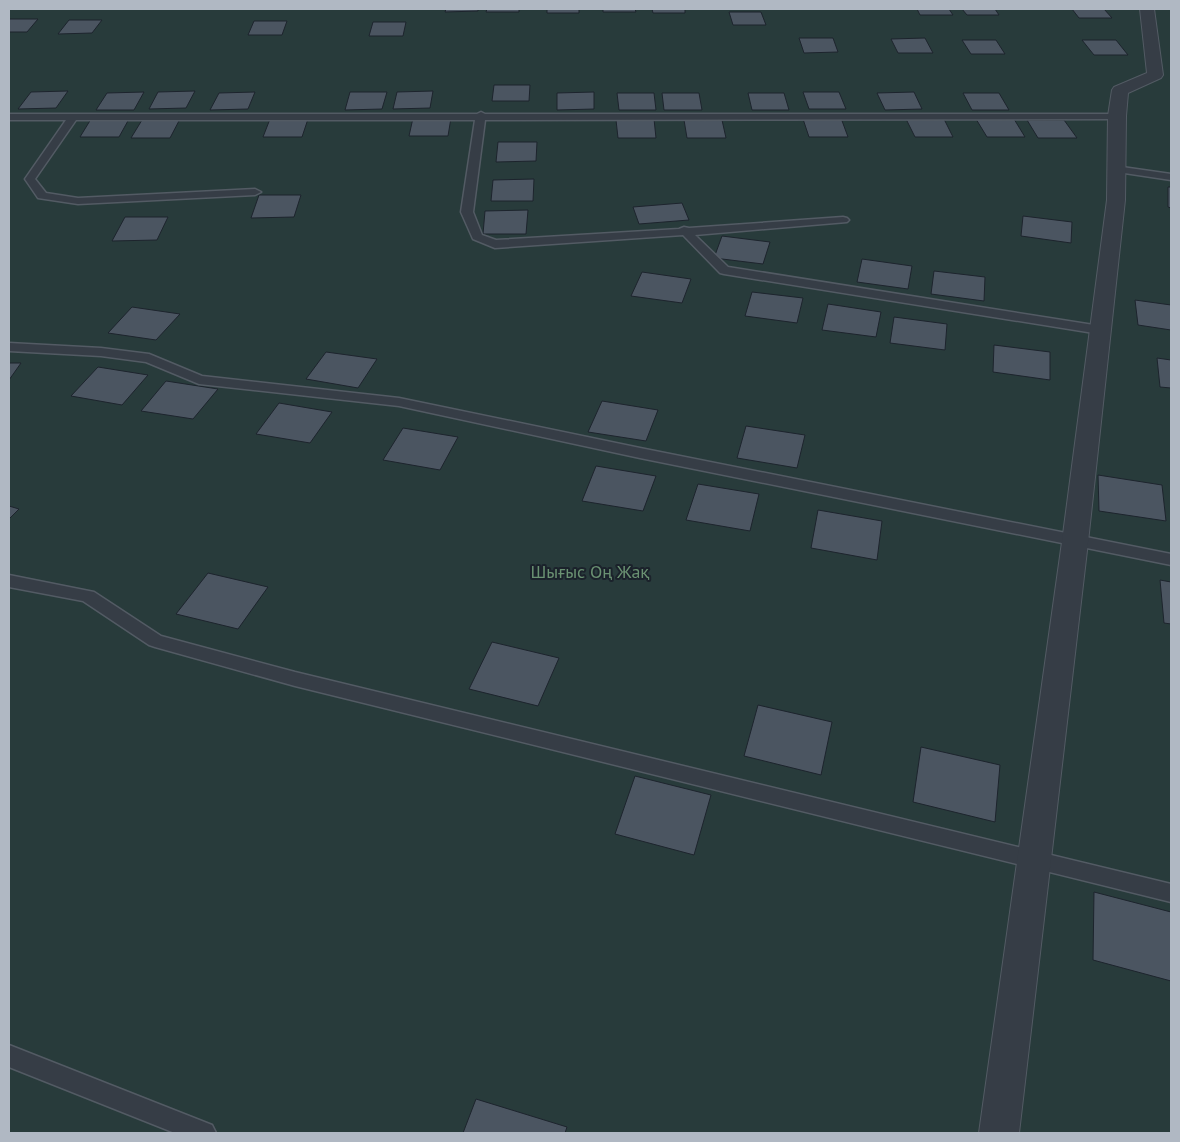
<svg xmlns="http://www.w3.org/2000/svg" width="1180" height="1142" font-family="'PT Sans',sans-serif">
  <rect width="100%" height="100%" fill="#222b35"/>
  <path fill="#283b3b" d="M9,9H1171V1133H9Z"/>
  <path fill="#4b5561" stroke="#1d242d" d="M446,9H478V11L445,12Z
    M487,9H519V12H486Z
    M547,9H579V13H547Z
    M603,9H635L636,12H603Z
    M652,9H685V13H653Z
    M917,9H949L953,15H920Z
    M962,9H995L999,15H967Z
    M1072,9H1104L1112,18H1079Z
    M729,12H761L766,25H733Z
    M9,19H38L27,32H9Z
    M69,20H102L92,33L58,34Z
    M254,21H287L282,35H248Z
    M373,22H406L403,36H369Z
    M799,38H833L838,52L804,53Z
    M925,38L933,53H898L891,39Z
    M962,40H996L1005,54H971Z
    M1082,40H1116L1128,55H1094Z
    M494,85H530L529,101H492Z
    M68,91L56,108L18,109L31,92Z
    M195,91L186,108L149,109L158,92Z
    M433,91L430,108L393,109L397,92Z
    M144,92L134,110H96L107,93Z
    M255,92L248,109L210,110L219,93Z
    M350,92H387L382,109L345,110Z
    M594,92V109L557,110V93Z
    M803,92H839L846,109H809Z
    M914,92L922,109L885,110L877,93Z
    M617,93H654L656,110H619Z
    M662,93H699L702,110H664Z
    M748,93H784L789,110H752Z
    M963,93H999L1009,110H972Z
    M413,118H451L448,136H409Z
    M841,118L848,137H809L803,119Z
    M91,119H129L119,137H80Z
    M180,119L170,138H131L142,120Z
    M270,119H308L302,137H263Z
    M654,119L656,138H618L616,120Z
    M906,119H944L953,137H915Z
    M976,119H1014L1025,137H987Z
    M684,120H722L726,138H687Z
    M1027,120H1064L1077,138H1038Z
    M498,142H537L536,161L496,162Z
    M534,179L533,201H491L493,180Z
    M1168,187H1171V208L1168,207Z
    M259,195H301L294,217L251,218Z
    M682,203L689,220L639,224L633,207Z
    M528,210L526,234H483L485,211Z
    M1023,216L1072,222L1071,243L1021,236Z
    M125,217H168L157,240L112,241Z
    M722,236L770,242L763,264L714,258Z
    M862,259L912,266L908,289L857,282Z
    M934,271L985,277L984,301L931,294Z
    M642,272L691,279L682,303L631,296Z
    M752,292L803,298L797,323L745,316Z
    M1135,300L1171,305V330L1138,325Z
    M828,304L881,312L876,337L822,330Z
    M132,307L180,314L156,340L108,333Z
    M894,317L947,324L945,350L890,343Z
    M994,345L1050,352V380L993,372Z
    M326,352L377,359L358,388L306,379Z
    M1157,358L1171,360V388L1160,387Z
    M9,363H21L9,380Z
    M98,367L148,375L122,405L71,396Z
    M166,381L218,389L193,419L141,411Z
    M602,401L658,410L646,441L588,432Z
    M279,403L332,412L310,443L256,434Z
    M746,426L805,435L797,468L737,458Z
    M403,428L458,437L440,470L383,460Z
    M596,466L656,476L643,511L582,501Z
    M1098,475L1162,485L1166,521L1099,511Z
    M698,484L759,494L750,531L686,520Z
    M9,506L19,509L9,519Z
    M818,510L882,521L877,560L811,548Z
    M208,573L268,587L238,629L176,614Z
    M1160,580L1171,582V624L1164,623Z
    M492,642L559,658L538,706L469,689Z
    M758,705L832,722L821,775L744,756Z
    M921,747L1000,765L995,822L913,802Z
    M635,776L711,795L694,855L615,834Z
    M1094,892L1171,912V981L1093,960Z
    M476,1099L567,1127L565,1133H463Z"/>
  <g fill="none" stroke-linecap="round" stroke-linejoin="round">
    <defs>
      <path id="service" d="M481,112L485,114H1121L1122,116L1117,119L485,120L473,212L482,235L496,240L679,229L684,227L689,228L843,217L847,218L849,220L847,222L695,235L728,267L1100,326L1106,330L1100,334L724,274L720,273L683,235L495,248L473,239L461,212L475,120H76L35,179L46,193L78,198L255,189L261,192L255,195L78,204L38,198L25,179L66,120H9V114H477Z
        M1115,166L1171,174V180L1111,171L1110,169L1111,167Z
        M9,343L101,348L149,354L202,376L399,398L640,448L1171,554V565L640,458L399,406L199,384L146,362L101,356L9,351Z
        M9,575L94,592L161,636L295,672L1171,884V902L295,686L155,647L149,645L83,601L9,587Z
        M9,1045L212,1125L216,1133H175L9,1067Z"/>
      <path id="minor" d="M1140,9H1154L1163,75L1161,78L1128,93L1126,116L1125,200L1088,542L1019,1133H979L1062,542L1107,200L1108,116L1112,90L1114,87L1147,73Z"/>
    </defs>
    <use href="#service" stroke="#535b64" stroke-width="3"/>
    <use href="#minor" stroke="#535b64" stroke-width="2"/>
    <use href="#service" fill="#363d46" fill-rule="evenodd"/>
    <use href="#minor" fill="#363d46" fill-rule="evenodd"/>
  </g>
  <g text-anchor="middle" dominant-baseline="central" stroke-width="4" stroke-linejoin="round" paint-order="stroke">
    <g font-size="18" fill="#6a9172" stroke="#1b222b">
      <text x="590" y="571">Шығыс Оң Жақ</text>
    </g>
  </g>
  <rect width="1180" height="1142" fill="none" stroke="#b0b8c3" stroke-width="20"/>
</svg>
